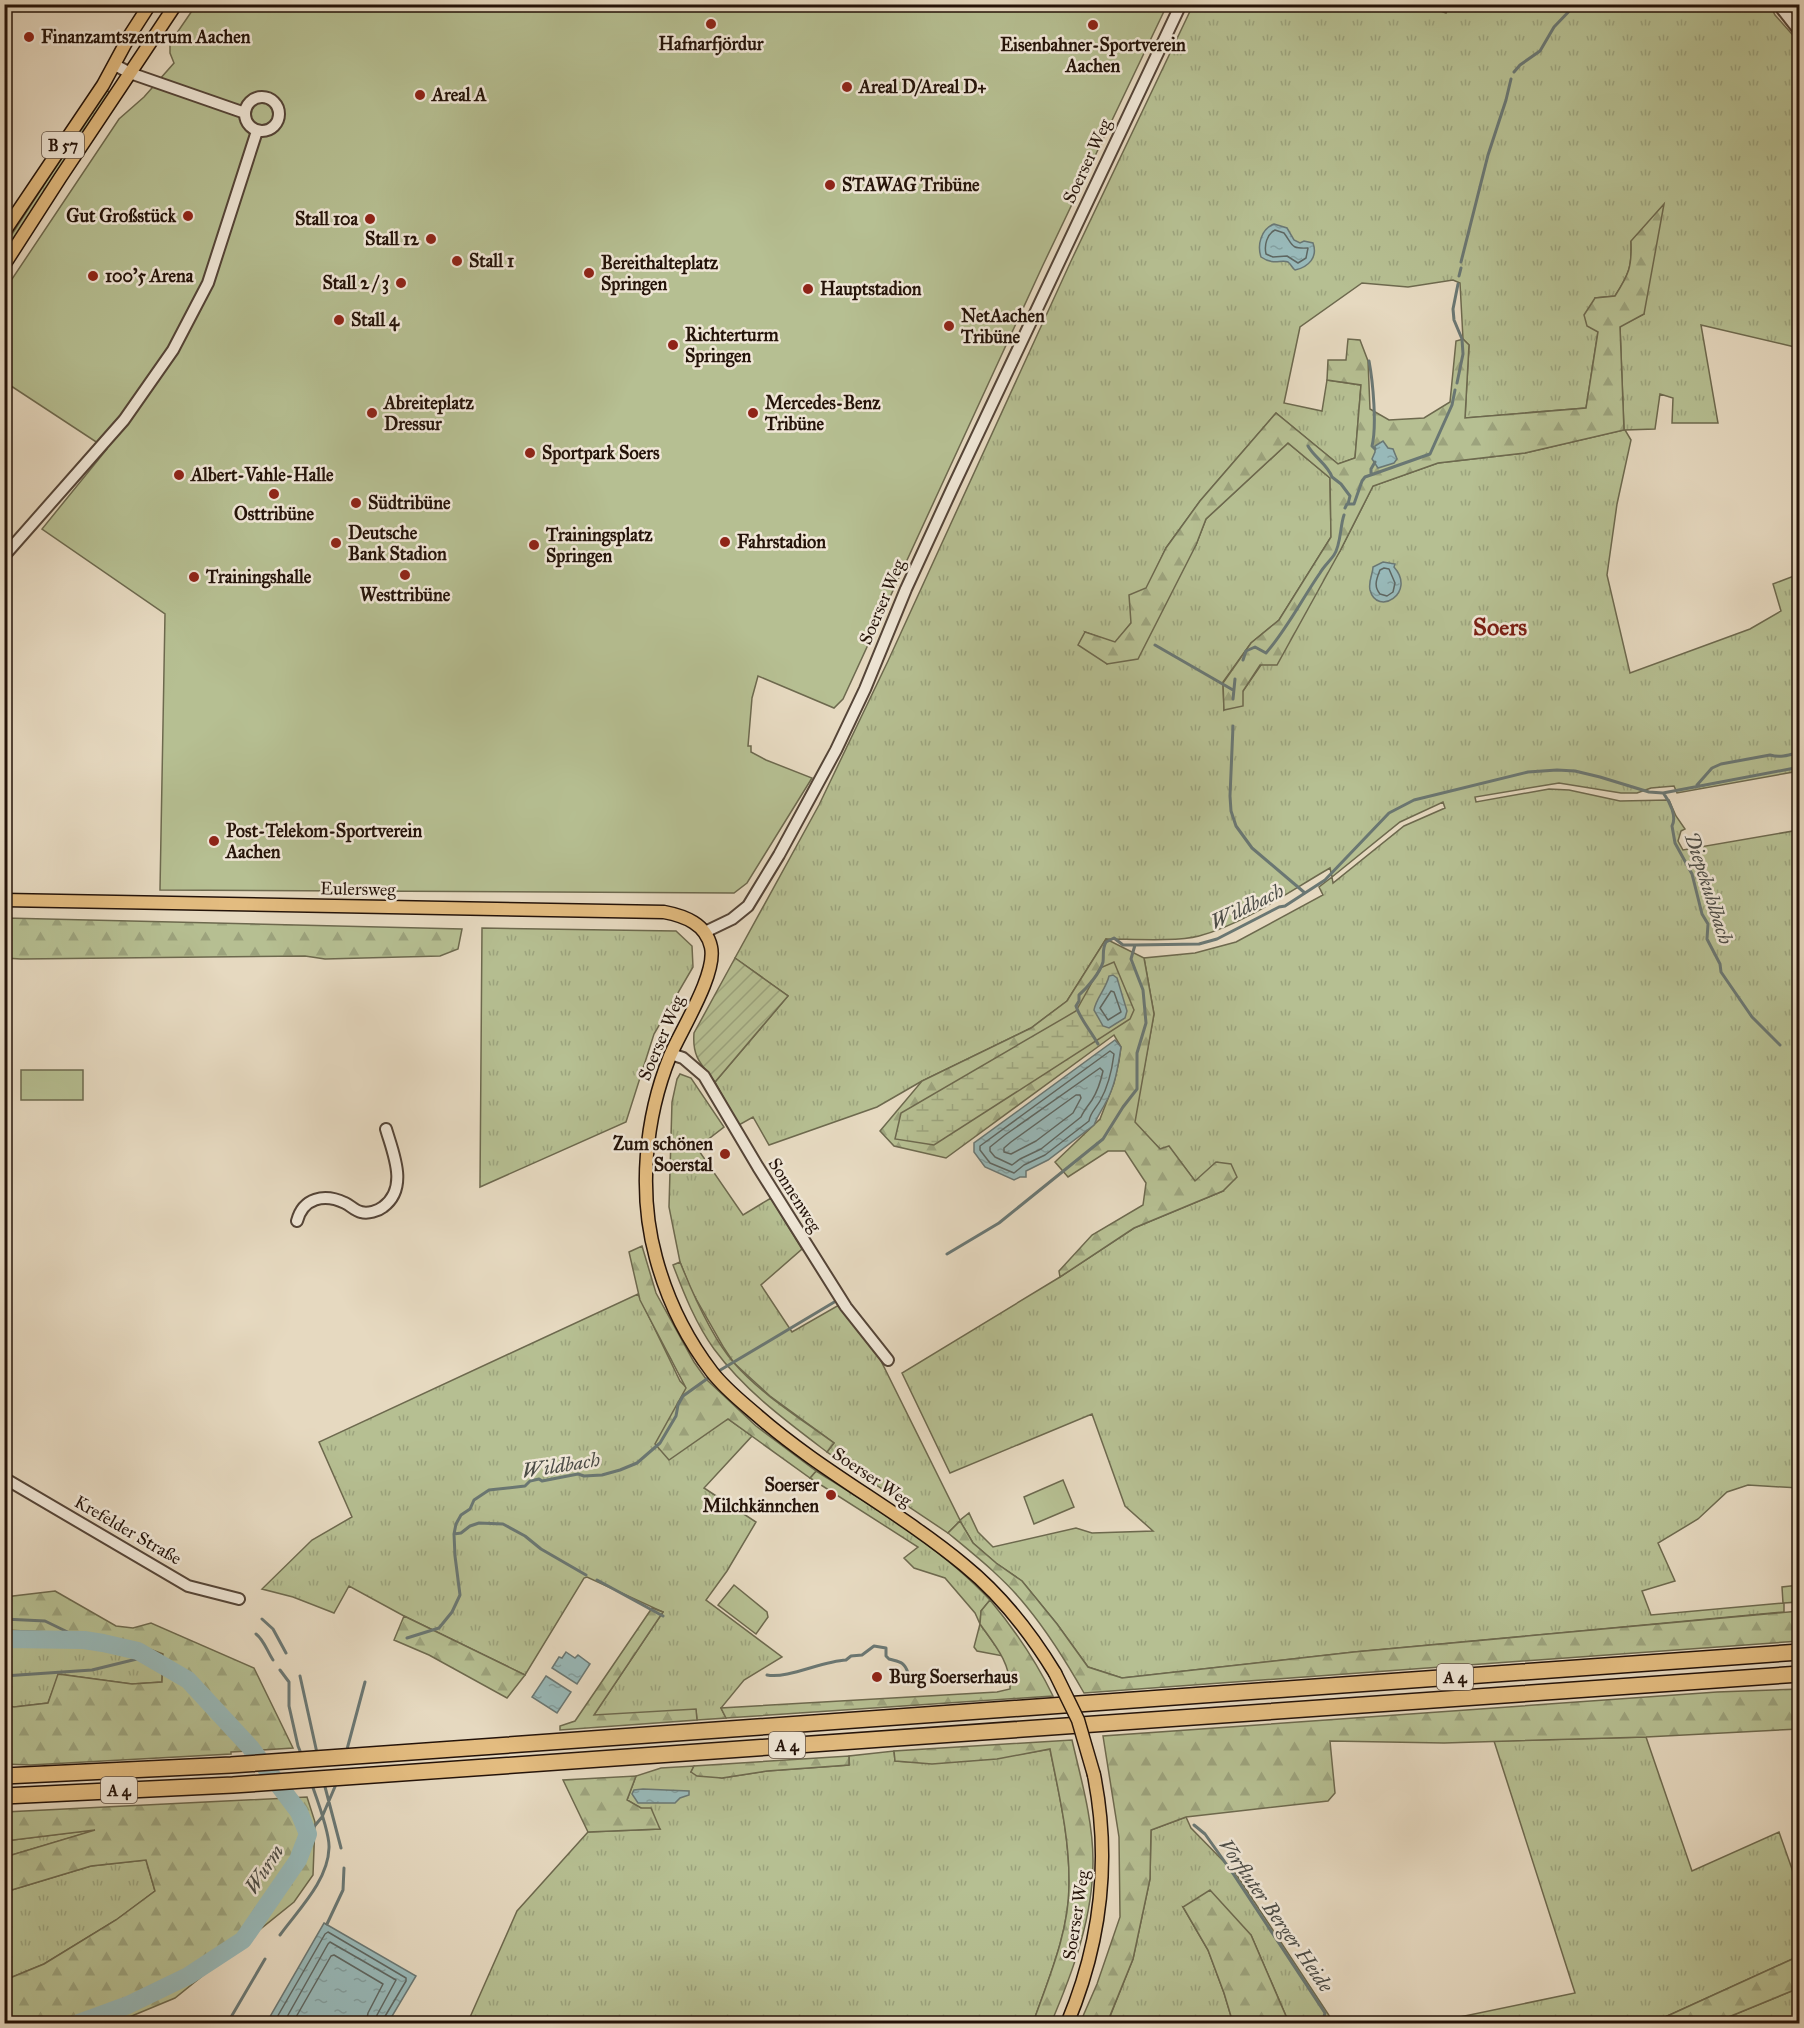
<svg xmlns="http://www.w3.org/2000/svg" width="1804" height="2028" font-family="'IM FELL Great Primer',serif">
  <defs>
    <pattern id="grass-tufts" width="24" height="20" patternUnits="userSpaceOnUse" patternTransform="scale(1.5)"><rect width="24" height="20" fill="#b6bf92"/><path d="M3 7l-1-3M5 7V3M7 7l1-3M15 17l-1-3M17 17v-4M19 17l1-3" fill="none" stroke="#9ca37d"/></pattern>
    <pattern id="forest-firs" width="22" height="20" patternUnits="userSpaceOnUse" patternTransform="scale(1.5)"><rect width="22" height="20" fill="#b6bf92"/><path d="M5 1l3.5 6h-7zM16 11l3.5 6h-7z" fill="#9ca37d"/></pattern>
    <pattern id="wetland-marsh" width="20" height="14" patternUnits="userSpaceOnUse" patternTransform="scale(1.5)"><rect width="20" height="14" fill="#b6bf92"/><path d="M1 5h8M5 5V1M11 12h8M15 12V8" fill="none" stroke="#9ca37d"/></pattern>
    <pattern id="garden-furrows" width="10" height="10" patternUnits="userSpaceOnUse" patternTransform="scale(1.5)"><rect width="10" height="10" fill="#b6bf92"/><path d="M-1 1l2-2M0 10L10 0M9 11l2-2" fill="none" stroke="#9ca37d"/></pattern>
    <pattern id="water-ripples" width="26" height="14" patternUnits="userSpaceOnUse" patternTransform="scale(1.5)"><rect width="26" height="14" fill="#98b9b9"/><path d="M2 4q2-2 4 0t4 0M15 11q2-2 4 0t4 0" fill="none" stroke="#839e9e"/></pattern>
  </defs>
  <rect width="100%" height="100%" fill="#e6d9c0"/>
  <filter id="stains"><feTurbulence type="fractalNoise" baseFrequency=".00333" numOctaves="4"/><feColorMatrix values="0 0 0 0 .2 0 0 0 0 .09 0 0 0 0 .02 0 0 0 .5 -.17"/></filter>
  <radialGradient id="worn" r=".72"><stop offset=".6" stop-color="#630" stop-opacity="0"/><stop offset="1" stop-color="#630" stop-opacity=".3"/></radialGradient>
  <path fill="url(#grass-tufts)" stroke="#6d694e" stroke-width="1.5" fill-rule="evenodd" d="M1422,4L1446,13L1450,4L1770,5L1775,15L1799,42V348L1701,325L1718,423H1672L1673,398L1660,394L1655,429L1625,430L1631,440L1617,504L1607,575L1630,673L1750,629L1781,611L1773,584L1799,574V771L1677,793L1674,786L1651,788L1637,793H1621L1559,783L1475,797L1476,802L1549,789L1569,790L1620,801L1669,800L1676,816L1685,829L1681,831L1678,841L1683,850L1799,830V1488L1748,1485L1727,1492L1698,1519L1658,1543L1675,1581L1642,1591L1651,1615L1783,1603L1782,1587L1799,1585V1602L1784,1603V1612L1354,1652L1122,1678L1088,1667L1057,1624L1022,1581L996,1563L973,1543L960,1521L948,1533L827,1452L834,1443L770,1396L734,1363L724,1348L691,1290L680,1262L669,1207L672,1102L677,1079L680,1074L691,1078L724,1127L697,1148L743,1215L771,1198L802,1249L761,1285L792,1332L839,1305L880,1359L960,1520L969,1513L978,1532L993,1547L1076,1528L1092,1533L1153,1531L1125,1506L1092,1414L950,1473L902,1373L1060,1277L1134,1228L1223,1191L1195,1181L1169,1147L1160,1149L1134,1122L1154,1014L1144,958L1195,953L1236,942L1323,895L1319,887L1332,877L1330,868C1288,892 1246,923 1199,936C1176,942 1131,939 1106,939L1067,1001L1031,1028L922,1081L877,1107L769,1145L753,1117L739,1125L715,1082L788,996L735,958L819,805L888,661L1071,261L1193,5ZM1631,241L1644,314L1620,326L1624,430L1525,453L1438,463L1373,486L1340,551L1243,691L1224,710L1223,682L1251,643L1279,620L1331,537L1330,478L1288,443L1206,519L1196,545L1107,664L1085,632L1115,643L1131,623L1166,548L1200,501L1276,413L1338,464L1355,458L1361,385L1327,380L1322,411L1284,403L1300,327L1362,283L1408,287L1453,280L1460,283L1463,339L1469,345L1465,418L1586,408L1598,331L1595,298L1615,296C1629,274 1632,267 1631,241ZM1443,802L1445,808L1404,826L1333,883L1332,877L1400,822Z
    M105,90L110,92L5,253V245Z
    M482,928L676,931L692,946L693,967L654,1034L626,1122L480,1187Z
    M638,1294L680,1381L721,1422L728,1419L752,1436L704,1488L756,1522L727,1571L706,1600L782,1657L744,1680L721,1708L726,1718L697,1720L696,1710L593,1716L663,1612L587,1577L584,1578L525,1675L404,1616L349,1586L334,1613L293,1597L262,1589L312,1540L352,1517L319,1442Z
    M816,1471C875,1508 942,1548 990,1600L981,1611L980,1624L1003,1656L977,1651L974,1647L980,1624L975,1613L945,1578L914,1568L904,1558L918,1547L810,1478Z
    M4,1630L95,1635L144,1646L163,1654L162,1682L132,1684L59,1674L48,1703L14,1707L5,1705Z
    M1646,1737L1692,1871L1779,1832L1799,1889V1956L1652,2023L1426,2024L1575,1993L1494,1741Z
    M1050,1749C1059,1794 1070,1839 1069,1886C1069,1932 1048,1980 1033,2023L467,2024L517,1911L588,1832L660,1829L641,1808L627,1800L636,1776L661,1768L694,1766L691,1772L722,1778L767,1771L849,1765V1756L894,1751L895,1761C950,1765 996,1759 1050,1749Z
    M1186,1817L1191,1828L1236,1874L1334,2023H1289L1251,1935L1183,1907L1208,1950L1224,1993L1233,2023L1107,2024L1133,1959L1150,1879L1151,1830Z
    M100,1829L5,1857V1841Z
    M146,1860L155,1891L116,1920L44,1964L5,1980V1892L91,1866Z
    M1799,1988V2023H1714Z"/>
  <path fill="url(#forest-firs)" stroke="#6d694e" stroke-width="1.5" d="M1664,204L1644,314L1620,327L1624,430L1525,453L1438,463L1373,486L1340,551L1277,665H1260L1243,691V706L1224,710L1223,683L1251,643L1279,620L1331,537L1330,478L1288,443L1206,519L1196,545L1138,659L1107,664L1078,645L1085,632L1115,642L1131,623L1129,595L1146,588L1166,548L1200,501L1276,413L1338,464L1355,458L1361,385L1327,380L1328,360H1346L1348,339L1360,340L1368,361L1370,409L1389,420L1424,418L1450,402L1456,341L1463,339L1469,345L1465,418L1586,408L1598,332L1587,326L1584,315L1595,298L1615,296C1629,274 1632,267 1631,241Z
    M5,918L462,929L458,949L440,956L325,959L305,956L21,959L5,958Z
    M1106,939L1144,958L1154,1014L1135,1122L1160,1149L1169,1146L1195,1181L1216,1162L1231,1164L1237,1177L1223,1191L1134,1228L1060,1277L1059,1271L1092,1235L1143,1205L1146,1183L1125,1151H1108L1068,1177L1055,1162L1100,1119L1114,1083L1119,1061L1121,1047L1114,1035L946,1158L894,1146L880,1131L922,1081L1031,1028L1067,1001Z
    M642,1246L656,1293L694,1362L706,1379L756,1426L816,1471L810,1478L728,1419L669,1460L655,1444L686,1388L640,1300L629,1252Z
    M680,1262C692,1292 713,1339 734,1363C762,1395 800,1418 834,1443L827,1452C786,1421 745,1391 714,1349C696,1324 684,1294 673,1265Z
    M960,1521L973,1543L996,1563L1022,1581L1057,1624L1088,1667L1122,1678L1354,1652L1799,1611V1641L1084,1693C1067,1663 1049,1634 1027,1607C1005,1579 976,1556 948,1533Z
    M55,1591L116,1626L133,1628L151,1623L254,1668L293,1748L231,1752V1754L30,1765L5,1764V1705L14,1707L48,1703L58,1674L132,1684L162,1682L163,1654C111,1632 60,1633 5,1630V1597Z
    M990,1600C1015,1630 1036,1661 1053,1696L726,1718L721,1708L997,1692L1010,1689C1011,1663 994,1644 980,1624L981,1611Z
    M652,1608L663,1612L594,1715L696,1709L697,1720L560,1730V1726L575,1721Z
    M404,1616L525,1675L507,1698L429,1655L394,1640Z
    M1799,1689V1729L1646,1737L1444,1743L1330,1741L1335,1793L1328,1801L1186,1817L1151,1830L1150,1879L1133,1959L1107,2023H1080L1097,1984L1120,1917L1119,1837L1103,1736L1717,1692Z
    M1072,1740C1081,1779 1093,1820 1093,1861C1093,1917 1073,1972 1051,2023H1033C1048,1980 1069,1932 1069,1886C1070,1839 1059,1795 1050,1749L997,1759L932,1764L895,1761L894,1751Z
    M849,1756V1765L767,1771L722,1778L697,1776L691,1772L694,1766Z
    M636,1776L627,1800L641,1808H651L660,1829L588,1832L563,1780Z
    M307,1797L315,1822L313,1875L294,1902L175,1998L115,2023H5V1980L44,1964L116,1920L155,1891L146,1860L91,1866L5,1892V1857L95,1830L5,1841V1812Z
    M1210,1890L1251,1935L1289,2023H1233L1224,1993L1208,1950L1183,1907Z
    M1799,1956V1988L1714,2023H1652Z"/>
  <path fill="url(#wetland-marsh)" stroke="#6d694e" stroke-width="1.5" d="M1114,962L1134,1010L1130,1019L934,1145L895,1139L901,1113L1076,1011L1100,968Z"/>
  <path fill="url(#garden-furrows)" stroke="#6d694e" stroke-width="1.5" d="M735,958L788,996L715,1082C701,1064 692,1057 694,1033Z"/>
  <path fill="#b6bf92" stroke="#6d694e" stroke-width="1.5" d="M196,5H1167L1043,265L843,699L834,708L758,676L752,698L748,746H751V752L766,760L812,778L747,883L734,893L160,890L165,614L42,529L107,449L5,382L4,291L119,119L144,97L174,63L170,53V43Z
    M21,1070H83V1100H21Z
    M1063,1480L1074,1507L1034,1524L1024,1497Z
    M734,1585L767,1612L768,1617L756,1634L718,1605Z"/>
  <path fill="url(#water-ripples)" stroke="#6a7773" stroke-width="1.5" d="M1274,224L1287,228L1294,240L1300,243L1304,241L1313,243C1318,257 1309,267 1295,270C1292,268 1291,264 1288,262C1281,259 1274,266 1261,257C1257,245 1261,229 1274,224Z
    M1383,441L1388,448L1393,449L1397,459L1394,463L1378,468L1372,459L1375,452V446Z
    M1383,562L1395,564L1394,567C1417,593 1377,617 1370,590C1368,581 1373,574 1373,567Z
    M1113,975L1117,978L1127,1011L1125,1018L1109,1028L1103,1026L1094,1010C1096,998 1106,989 1109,976Z
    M1115,1040L1121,1047C1118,1067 1115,1087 1105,1104C1100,1113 1098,1115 1094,1125L1048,1160L1026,1171V1177H1020L1014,1180L985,1167L974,1152V1143Z
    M566,1652L575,1658L578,1655L590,1664L577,1684L552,1668L559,1657L562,1658Z
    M546,1676L571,1692L557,1713L532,1697Z
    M643,1789L689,1791V1795L680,1798L675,1803H638L632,1794L634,1790Z
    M324,1923L416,1976L388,2023L273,2024L268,2020Z"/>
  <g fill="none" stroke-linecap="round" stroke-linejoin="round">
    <path stroke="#5e6661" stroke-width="1.5" d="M1275,230L1284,233C1293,245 1290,249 1308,248L1306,258L1298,263L1287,256L1273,257L1266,254C1264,245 1267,234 1275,230Z
      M1384,568L1389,569L1395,583L1393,592L1387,596L1380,594C1373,586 1377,578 1380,570Z
      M1111,991L1114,992L1121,1012L1108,1020L1100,1008Z
      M1110,1051L1114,1054C1112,1070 1108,1087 1100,1101C1096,1108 1090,1113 1089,1121L1045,1155L1024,1165L1014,1173L990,1163L980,1150V1146Z
      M1100,1068L1103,1071C1101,1080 1097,1092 1092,1100C1088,1106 1084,1110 1081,1117L1041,1149L1020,1159L1012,1165L995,1157L990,1151V1147L1005,1135Z
      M1076,1095H1080L1081,1098L1073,1113L1036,1141L1011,1154L1004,1152V1148L1011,1142Z
      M275,2024L276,2019L325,1934L328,1932L406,1978V1981L384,2018L383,2024
      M283,2024L328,1944L330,1942L396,1980L377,2015L375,2024
      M292,2024L331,1956L334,1955L383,1984L368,2013L366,2024"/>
    <path stroke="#6a7773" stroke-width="3" d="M1514,72L1520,65L1540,51L1554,27L1576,4
      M1461,262L1488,155L1506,100L1511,79
      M1459,276L1461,268
      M1369,361C1373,382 1377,426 1372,446L1375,449
      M1457,383L1463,354L1462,339L1454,320L1453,309L1458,284
      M1308,446C1314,457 1328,465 1332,477L1341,484L1350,496L1348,504
      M1371,475V469L1375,462
      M1345,508L1347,504H1354L1362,481L1365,477L1430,454L1452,405L1455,390
      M1155,645L1233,690
      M1243,660L1246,651L1255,647L1266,653C1287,629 1302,599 1320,573C1324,566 1330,561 1334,555C1341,545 1340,526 1344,515
      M1233,699L1235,679
      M1233,726L1230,796L1231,811L1236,826L1252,848L1305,893
      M1697,785L1712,768L1721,764L1770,755C1781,758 1789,755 1800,752
      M1664,794C1670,802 1677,817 1672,826L1675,843L1692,874L1702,914L1708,924L1707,939L1720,964L1721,972L1752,1017L1780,1045
      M1098,1044C1091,1031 1080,1019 1076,1006L1079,1001V995C1087,988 1100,973 1103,962C1104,954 1102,949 1106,942L1114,938L1123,945H1135
      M947,1254L999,1223L1103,1139L1123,1107L1137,1089V1053L1146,1023L1143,990L1131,959L1135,945L1199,944L1217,939L1279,907L1285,906L1325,880L1389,813L1414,800L1528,772L1557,770L1575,771L1600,777L1649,792L1663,793L1800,767
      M717,1372L836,1301
      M454,1534L461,1533L470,1526L479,1523L503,1524L525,1536L541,1549L586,1575
      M597,1580L663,1616
      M4,1619L45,1621L84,1640
      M262,1619L273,1629L286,1653
      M256,1634C264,1640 267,1651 273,1660
      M407,1638L439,1628L452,1612L460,1595L455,1556L454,1534L456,1524L461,1515L470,1509L474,1500L489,1490L525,1486L530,1481L539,1479L542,1481L578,1474L584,1476L602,1475L620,1470L637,1463L660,1443L676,1416L678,1405L683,1396L711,1376
      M280,1670L289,1682V1706L298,1746L302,1756
      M767,1675C788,1679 822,1661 846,1660L851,1656L862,1655L874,1646L886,1648V1656L889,1659C899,1662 904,1661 908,1673L913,1675
      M4,1676L92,1670L149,1656
      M300,1676L317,1753
      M346,1753L365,1682
      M324,1783L341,1848
      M1194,1825L1205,1834L1234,1875L1325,2013L1322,2024
      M308,1834L322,1817L337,1782
      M327,1924L343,1890L344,1868
      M280,1935C298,1910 328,1881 329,1848C330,1834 317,1799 312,1785
      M227,2024L265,1959"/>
    <path stroke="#98b9b9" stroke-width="18" d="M4,1639L84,1640L103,1643L138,1651L188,1680L250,1747L299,1812L308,1834L298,1860L243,1940L188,1976L128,2005L76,2024"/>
    <defs>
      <path id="minor" d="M1778,4L1800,32
        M115,65L130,73L245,113
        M245 114a17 17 0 1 1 34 0a17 17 0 1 1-34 0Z
        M4,556L124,420L173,350L208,283L257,131
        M705,932L732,919L748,906L779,855L836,750L865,689L906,589L952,489L1181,4
        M671,1054L683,1058L704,1076L758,1167L846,1307L888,1360
        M297,1221C303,1198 324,1193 345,1203C350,1205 355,1211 361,1212C368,1214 378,1211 383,1207C409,1188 393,1153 386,1129
        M4,1478L188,1586L239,1599"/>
      <path id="major" d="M4,232L103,85L130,35L150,4
        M4,265L60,178L176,4
        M4,900L664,912C685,916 706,924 711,947C717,974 681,1030 670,1056C645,1118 638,1193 656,1258C667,1299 686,1338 712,1372C725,1389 742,1402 758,1416C822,1472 899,1511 964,1565C1001,1595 1030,1632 1055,1673
        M1067,2024C1101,1943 1111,1861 1094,1775"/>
      <path id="highway" d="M4,1776L231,1765L1800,1652
        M4,1796L233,1785L1800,1674"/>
    </defs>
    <use href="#minor" stroke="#544437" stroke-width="14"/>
    <use href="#major" stroke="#241309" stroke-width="15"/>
    <use href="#highway" stroke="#241309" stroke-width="18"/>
    <use href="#minor" stroke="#efe6d6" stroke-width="10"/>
    <use href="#major" stroke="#e3bc80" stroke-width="12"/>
    <use href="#highway" stroke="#e3bc80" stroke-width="15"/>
    <defs>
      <path id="major-bridge" d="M1055,1673L1078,1720L1094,1775"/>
    </defs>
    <use href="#major-bridge" stroke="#241309" stroke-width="15" stroke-linecap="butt"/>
    <use href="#major-bridge" stroke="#e3bc80" stroke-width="12"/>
  </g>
  <g fill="#8f2418" stroke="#efe6d6" stroke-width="2">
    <circle cx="711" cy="24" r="6"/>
    <circle cx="1093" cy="25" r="6"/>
    <circle cx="29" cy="37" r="6"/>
    <circle cx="847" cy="87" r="6"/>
    <circle cx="420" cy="95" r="6"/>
    <circle cx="830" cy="185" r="6"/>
    <circle cx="188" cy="216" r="6"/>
    <circle cx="370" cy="219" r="6"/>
    <circle cx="431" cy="239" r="6"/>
    <circle cx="457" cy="261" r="6"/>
    <circle cx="589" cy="273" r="6"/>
    <circle cx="93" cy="276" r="6"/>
    <circle cx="401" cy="283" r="6"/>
    <circle cx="808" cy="289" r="6"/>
    <circle cx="339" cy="320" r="6"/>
    <circle cx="949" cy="326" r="6"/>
    <circle cx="673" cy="345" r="6"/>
    <circle cx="372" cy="413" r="6"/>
    <circle cx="753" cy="413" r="6"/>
    <circle cx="530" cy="453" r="6"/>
    <circle cx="179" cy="475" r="6"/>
    <circle cx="274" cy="494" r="6"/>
    <circle cx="356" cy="503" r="6"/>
    <circle cx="725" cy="542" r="6"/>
    <circle cx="336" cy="543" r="6"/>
    <circle cx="534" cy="545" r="6"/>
    <circle cx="405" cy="575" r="6"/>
    <circle cx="194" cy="577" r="6"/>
    <circle cx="214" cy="841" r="6"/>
    <circle cx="725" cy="1154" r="6"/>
    <circle cx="831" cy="1495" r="6"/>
    <circle cx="877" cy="1677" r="6"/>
  </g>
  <g text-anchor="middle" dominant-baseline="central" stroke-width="5" stroke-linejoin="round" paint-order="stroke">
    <g fill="#efe6d6" stroke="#615246" stroke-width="1.5">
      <rect x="42" y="132" width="42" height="26" rx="4.5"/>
      <rect x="1437" y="1664" width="36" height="26" rx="4.5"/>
      <rect x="769" y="1732" width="36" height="26" rx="4.5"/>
      <rect x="101" y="1777" width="36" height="26" rx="4.5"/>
    </g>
    <g font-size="16" font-weight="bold" fill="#241309">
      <text x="63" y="145">B 57</text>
      <text x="1455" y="1677">A 4</text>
      <text x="787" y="1745">A 4</text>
      <text x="119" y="1790">A 4</text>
    </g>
    <g font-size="18" font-weight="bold" fill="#241309" stroke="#efe6d6" text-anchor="start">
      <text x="41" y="37">Finanzamtszentrum Aachen</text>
      <text x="711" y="44" text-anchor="middle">Hafnarfjördur</text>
      <text x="1093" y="45" text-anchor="middle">Eisenbahner-Sportverein<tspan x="1093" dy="21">Aachen</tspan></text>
      <text x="859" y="87">Areal D/Areal D+</text>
      <text x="432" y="95">Areal A</text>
      <text x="842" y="185">STAWAG Tribüne</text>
      <text x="176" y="216" text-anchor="end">Gut Großstück</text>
      <text x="358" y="219" text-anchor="end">Stall 10a</text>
      <text x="419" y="239" text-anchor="end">Stall 12</text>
      <text x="469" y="261">Stall 1</text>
      <text x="601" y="263">Bereithalteplatz<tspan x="601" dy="21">Springen</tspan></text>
      <text x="105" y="276">100’5 Arena</text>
      <text x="389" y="283" text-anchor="end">Stall 2 / 3</text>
      <text x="820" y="289">Hauptstadion</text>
      <text x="961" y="316">NetAachen<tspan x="961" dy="21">Tribüne</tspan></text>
      <text x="351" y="320">Stall 4</text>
      <text x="685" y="335">Richterturm<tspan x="685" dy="21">Springen</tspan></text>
      <text x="384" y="403">Abreiteplatz<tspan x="384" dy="21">Dressur</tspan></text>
      <text x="765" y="403">Mercedes-Benz<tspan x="765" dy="21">Tribüne</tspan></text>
      <text x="542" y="453">Sportpark Soers</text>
      <text x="191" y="475">Albert-Vahle-Halle</text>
      <text x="368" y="503">Südtribüne</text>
      <text x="274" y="514" text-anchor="middle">Osttribüne</text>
      <text x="348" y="533">Deutsche<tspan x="348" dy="21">Bank Stadion</tspan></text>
      <text x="546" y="535">Trainingsplatz<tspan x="546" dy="21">Springen</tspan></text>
      <text x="737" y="542">Fahrstadion</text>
      <text x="206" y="577">Trainingshalle</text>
      <text x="405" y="595" text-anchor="middle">Westtribüne</text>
      <text x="226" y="831">Post-Telekom-Sportverein<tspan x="226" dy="21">Aachen</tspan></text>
      <text x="713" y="1144" text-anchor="end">Zum schönen<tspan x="713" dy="21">Soerstal</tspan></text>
      <text x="819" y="1485" text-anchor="end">Soerser<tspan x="819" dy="21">Milchkännchen</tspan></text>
      <text x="889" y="1677">Burg Soerserhaus</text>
    </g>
    <g font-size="18" fill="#241309" stroke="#efe6d6">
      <text transform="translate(1087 161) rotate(-65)">Soerser Weg</text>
      <text transform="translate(882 602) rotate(-67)">Soerser Weg</text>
      <text transform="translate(358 889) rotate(1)">Eulersweg</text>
      <text transform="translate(661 1038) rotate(-67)">Soerser Weg</text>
      <text transform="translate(795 1195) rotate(58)">Sonnenweg</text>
      <text transform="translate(872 1477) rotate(34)">Soerser Weg</text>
      <text transform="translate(128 1530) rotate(30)">Krefelder Straße</text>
      <text transform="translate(1076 1915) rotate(-81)">Soerser Weg</text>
    </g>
    <g font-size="20" font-style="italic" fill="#4d4d47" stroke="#efe6d6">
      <text transform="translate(1709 888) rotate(72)">Diepekuhlbach</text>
      <text transform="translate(1247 906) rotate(-26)">Wildbach</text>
      <text transform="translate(561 1465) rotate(-9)">Wildbach</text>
      <text transform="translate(264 1869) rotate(-57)">Wurm</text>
      <text transform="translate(1276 1915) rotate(55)">Vorfluter Berger Heide</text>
    </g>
    <g font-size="24" font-weight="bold" fill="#7a1f14" stroke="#efe6d6">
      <text x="1500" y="627">Soers</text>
    </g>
  </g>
  <rect width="1804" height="2028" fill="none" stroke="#e6d9c0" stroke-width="24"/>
  <rect x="6" y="6" width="1792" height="2016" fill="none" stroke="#241309" stroke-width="3"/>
  <rect x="12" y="12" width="1780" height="2004" fill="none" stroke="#241309" stroke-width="1.5"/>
  <rect width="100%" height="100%" filter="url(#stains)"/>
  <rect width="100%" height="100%" fill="url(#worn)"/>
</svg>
